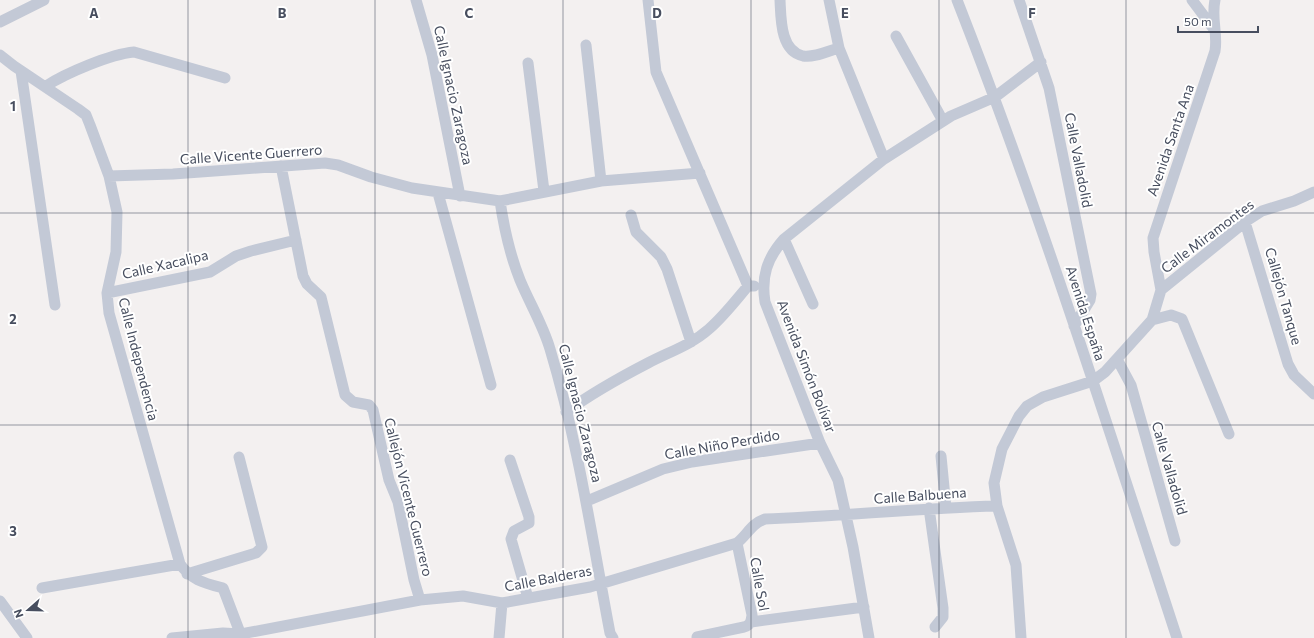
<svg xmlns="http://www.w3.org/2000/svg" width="1314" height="638" font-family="Commissioner,sans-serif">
  <rect width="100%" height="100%" fill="#f3f0f0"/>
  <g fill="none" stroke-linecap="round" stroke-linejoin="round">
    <path stroke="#c3c9d6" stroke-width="11" d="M416,0L432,55L460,196
      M648,0L656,72L748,286
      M780,0C781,18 780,51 803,56C814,58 828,51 839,48
      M829,0L839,48L884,159
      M957,0C1039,209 1107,424 1177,638
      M1019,0L1049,88L1091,294L1090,300L1074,326
      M1192,0L1213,28
      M0,22L44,0
      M896,36L943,121
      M586,45L601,181
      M0,55L14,66L78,109L86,115L90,125L109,176L117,212L116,252L107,293L109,313L180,564C191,580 204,583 223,588L242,638
      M528,63L544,191
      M21,71L55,305
      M46,86C66,73 111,54 134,52L225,78
      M281,166L303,276L307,284L321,297L345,395L353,402L369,405L373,410L389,480L398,502L414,580L420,600
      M109,176L173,174L325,163L338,165L371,177L412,188L500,201L601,181L700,173
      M438,193L491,385
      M500,201C504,228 510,255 520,280C530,304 543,325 550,349C578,442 592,538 610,633L613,638
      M631,215L636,232L661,257L667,269L691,342
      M1245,222L1288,364L1294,375L1314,394
      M784,239L813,304
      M1161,290L1154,252L1153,238L1215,51C1218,34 1211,18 1215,0
      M107,293L210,272L236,256L251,251L296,240
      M1152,320L1171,315L1182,319L1229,434
      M1117,359L1131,385L1175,541
      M566,412C592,393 619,378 648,363C669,352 691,345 709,329C724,316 736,300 748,286H754
      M941,456L946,508
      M510,460L529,517V523L514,531L511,539L528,598
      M587,501L663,469L692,462L820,443
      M929,508L943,608V617L935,627
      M187,574L256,553L262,547L239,457
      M42,588L180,564
      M0,601L27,638
      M751,622L864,607
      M697,637L744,627C751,625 751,621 752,615L737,543
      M172,638L223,633L241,634L420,600L463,596L502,603L590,587L737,543C748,534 751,524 765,519C843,516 920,508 997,506
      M499,638L502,603
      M869,638L853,547L838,480L820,443L765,302C761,277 767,258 784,239L884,159L951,116L995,97L1041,62
      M1021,638L1016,565L997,506L994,483L1002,449L1019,416L1027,406L1043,397L1093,381L1105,372L1152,320L1161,290L1245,222L1262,211L1294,201L1314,192"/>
  </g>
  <path fill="none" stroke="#474e5f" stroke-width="1" stroke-opacity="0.55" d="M188,0V638M375,0V638M563,0V638M751,0V638M939,0V638M1126,0V638M0,213H1314M0,425H1314"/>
  <g text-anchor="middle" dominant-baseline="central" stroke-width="4" stroke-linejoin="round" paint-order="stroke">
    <g font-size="14" fill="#474e5f" stroke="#fff">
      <text transform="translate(454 95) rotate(78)">Calle Ignacio Zaragoza</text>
      <text transform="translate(1170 140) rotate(-71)">Avenida Santa Ana</text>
      <text transform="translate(251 154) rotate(-4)">Calle Vicente Guerrero</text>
      <text transform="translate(1079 160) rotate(79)">Calle Valladolid</text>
      <text transform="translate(1207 236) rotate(-37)">Calle Miramontes</text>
      <text transform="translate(165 264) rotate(-13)">Calle Xacalipa</text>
      <text transform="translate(1284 296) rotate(74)">Callejón Tanque</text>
      <text transform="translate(1086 313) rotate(72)">Avenida España</text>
      <text transform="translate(139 359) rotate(76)">Calle Independencia</text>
      <text transform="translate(807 366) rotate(69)">Avenida Simón Bolívar</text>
      <text transform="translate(581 413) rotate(76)">Calle Ignacio Zaragoza</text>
      <text transform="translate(722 444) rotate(-10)">Calle Niño Perdido</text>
      <text transform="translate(1170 468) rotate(74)">Calle Valladolid</text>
      <text transform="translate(920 495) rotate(-4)">Calle Balbuena</text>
      <text transform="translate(409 497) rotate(76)">Callejón Vicente Guerrero</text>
      <text transform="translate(548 578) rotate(-11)">Calle Balderas</text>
      <text transform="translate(760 584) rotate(80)">Calle Sol</text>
    </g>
  </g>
  <g font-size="13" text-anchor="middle" font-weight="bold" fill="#474e5f" stroke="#fff" stroke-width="4" stroke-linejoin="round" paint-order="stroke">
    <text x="94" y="18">A</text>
    <text x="282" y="18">B</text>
    <text x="469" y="18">C</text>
    <text x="657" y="18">D</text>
    <text x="845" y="18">E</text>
    <text x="1032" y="18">F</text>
    <text x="13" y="111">1</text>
    <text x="13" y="324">2</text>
    <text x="13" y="536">3</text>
  </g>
  <g transform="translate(28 610) rotate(250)" stroke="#ffffff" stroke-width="3" paint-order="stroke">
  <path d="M0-3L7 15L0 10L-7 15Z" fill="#474e5f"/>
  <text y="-6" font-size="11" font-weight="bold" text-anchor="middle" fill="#474e5f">N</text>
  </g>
  <path d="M1178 26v6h80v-6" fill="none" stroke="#474e5f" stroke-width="2"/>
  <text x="1184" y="26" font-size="12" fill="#474e5f" stroke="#ffffff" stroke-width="3" paint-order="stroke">50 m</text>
</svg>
